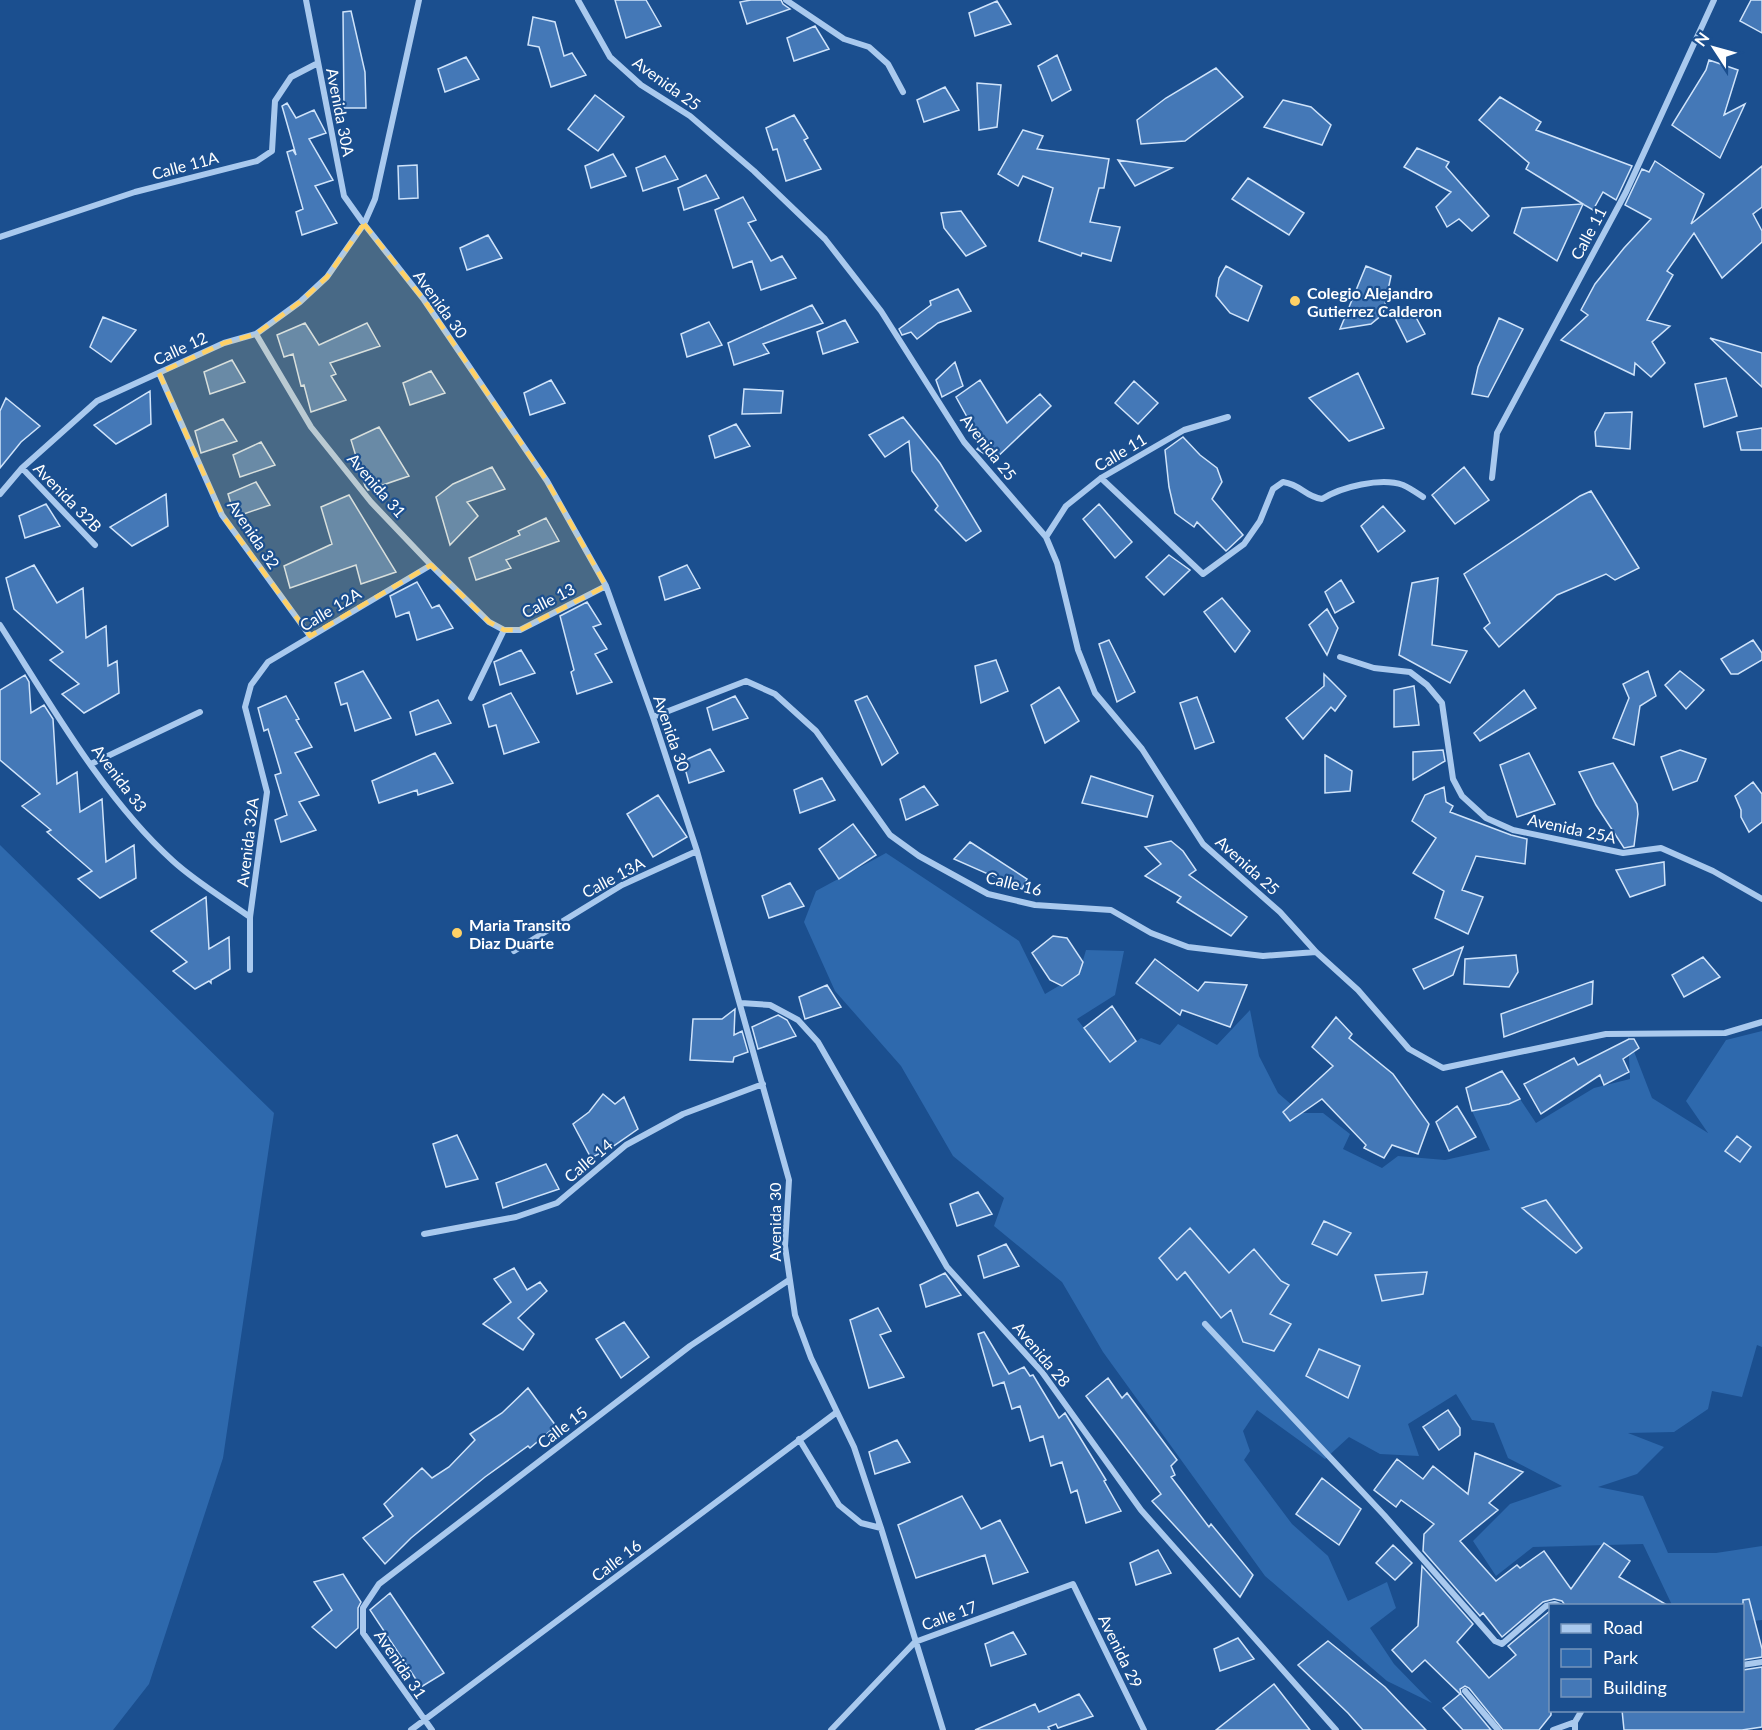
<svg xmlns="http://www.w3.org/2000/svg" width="1762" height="1730" font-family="Lato,sans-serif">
  <rect width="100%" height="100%" fill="#1b4f8f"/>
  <path fill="#2e69ad" d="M0,845L274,1113L223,1458L149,1684L113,1730H0Z
    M886,853L1019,941L1045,994L1079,974L1086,950L1124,951L1115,995L1077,1019L1110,1062L1141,1038L1160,1045L1178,1024L1217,1045L1250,1010L1259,1056L1278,1093L1301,1113H1323L1350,1134L1343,1149L1382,1168L1398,1156L1445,1160L1490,1150L1472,1111L1520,1099L1536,1123L1594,1088L1630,1079L1628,1036L1652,1098L1708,1133L1686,1101L1726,1040L1762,1031V1347L1757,1345L1742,1397L1712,1391L1708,1409L1674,1432L1628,1433L1664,1447L1637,1474L1598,1487L1643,1496L1668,1553H1716L1762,1546V1620L1743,1622L1742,1606L1672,1605L1643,1544L1533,1547L1496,1576L1473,1541L1510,1504L1562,1486L1508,1458L1494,1423L1472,1420L1456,1394L1408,1424L1419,1456L1380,1454L1349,1437L1325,1459L1257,1410L1243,1431L1250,1451L1244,1460L1292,1524L1328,1556L1348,1601L1387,1582L1396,1608L1370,1628L1394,1664L1432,1703L1387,1681L1265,1576L1103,1352L1062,1282L994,1226L1004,1198L953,1156L901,1066L835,991L804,922L816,891Z"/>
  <path fill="#4478b7" stroke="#cfe3fa" stroke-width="1.5" d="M615,0H646L661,26L626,38Z
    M751,0H781L783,4L790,9L747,24L740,2Z
    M1751,0H1762V33L1740,21Z
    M997,1L1011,24L975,36L969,13Z
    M351,11L365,72L366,108H344L343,12Z
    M533,17L555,22L564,56L572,53L586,75L551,87L539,47L528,45Z
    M815,26L829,49L794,61L787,38Z
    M1057,55L1071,90L1052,101L1038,66Z
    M466,57L479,79L445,92L438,69Z
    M1709,60L1738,70L1724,115L1745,104L1720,158L1672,125L1706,70Z
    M1216,68L1243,97L1185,141L1141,144L1137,120L1166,98Z
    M977,83L1001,85L997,127L979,130Z
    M945,87L959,110L924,122L917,100Z
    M595,95L624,117L598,151L568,129Z
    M1500,97L1541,122L1536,130L1632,166L1616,200L1603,192L1593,210L1583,204L1557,261L1514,233L1522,208L1583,204L1526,169L1529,163L1479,120Z
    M1283,100L1311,107L1331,125L1322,145L1264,127Z
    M287,103L296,118L314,110L326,133L309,139L333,180L315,186L337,223L302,235L296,212L303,209L287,152L293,150L296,155L282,106Z
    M794,115L808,138L804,140L821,169L786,181L777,149L773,150L766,128Z
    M1023,130L1043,136L1037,149L1109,159L1104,188H1099L1090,222L1120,227L1111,261L1082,253L1081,256L1039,241L1053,188L1023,176L1018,186L998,174Z
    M1417,148L1449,162L1446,167L1489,216L1472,231L1459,219L1447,227L1436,207L1451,192L1404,167Z
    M613,154L626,176L591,188L585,166Z
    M665,156L678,179L643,191L636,168Z
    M1118,160L1172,168L1135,186Z
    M1655,161L1704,194L1691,224L1762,166V207L1753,214L1762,231V242L1722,278L1694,233L1667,271L1673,275L1647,320L1670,326L1652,342L1665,363L1651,377L1635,363L1634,375L1561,340L1588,315L1581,310L1595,284L1624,248L1651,219L1625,205L1642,169L1649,172Z
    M417,165L418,198L399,199L398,166Z
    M706,175L719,198L684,210L678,188Z
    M1248,178L1304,213L1289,235L1232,199Z
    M743,197L756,220L748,223L771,261L782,256L796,278L761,290L752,261L733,268L715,210Z
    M961,211L986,246L966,256L944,228L941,213Z
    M488,235L502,258L467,270L460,248Z
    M1226,266L1262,286L1248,321L1230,313L1216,296L1219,278Z
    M1366,266L1391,276L1383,314L1371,324L1340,329Z
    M958,289L971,311L938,323L917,339L911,332L902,335L899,329L931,305L930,301Z
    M812,305L823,323L763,344L769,353L734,365L728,343Z
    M1412,310L1425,334L1407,342L1395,318Z
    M103,317L136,330L111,362L90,347Z
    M1499,318L1523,329L1488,397L1472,394L1478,367Z
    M845,320L858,342L823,354L817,332Z
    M709,322L722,345L687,357L681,334Z
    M305,323L319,345L367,323L380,346L330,363L336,374L331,376L346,400L311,412L304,385L301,386L293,354L284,357L277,335Z
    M1710,338L1762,353V387Z
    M232,360L245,382L210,394L204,372Z
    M955,362L963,386L942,397L936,380Z
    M431,371L445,393L410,405L403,383Z
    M1358,373L1384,428L1349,441L1309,398Z
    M1726,378L1737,416L1704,427L1695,384Z
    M551,380L565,403L530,415L524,393Z
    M980,380L1007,423L1040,394L1051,406L994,460L977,449L982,444L956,397Z
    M1134,381L1158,403L1138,424L1115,403Z
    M744,389L783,391L781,413L742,414Z
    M150,391L151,424L116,444L94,425Z
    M6,398L40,426L21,442L0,468V411Z
    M1632,412L1630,449L1596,446L1595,432L1605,413Z
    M903,417L940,463L981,531L966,541L935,510L938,506L912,471L909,441L885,457L869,435Z
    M223,419L237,441L201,453L195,431Z
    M736,424L750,446L715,458L709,436Z
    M379,427L409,476L368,490L365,486L351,440Z
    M1762,428V450H1741L1737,432Z
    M1183,437L1200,455L1217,468L1222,482L1212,499L1243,535L1226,551L1197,522L1194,527L1175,513L1169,487L1165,450Z
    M261,442L275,465L240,477L233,455Z
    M492,467L505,489L467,502L478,516L450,545L436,497L453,484Z
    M1464,467L1489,500L1455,524L1432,495Z
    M256,482L270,505L235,517L228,494Z
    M1591,491L1639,568L1615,580L1606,574L1557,595L1499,647L1484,628L1490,623L1464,574L1580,496Z
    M166,494L168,526L132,546L110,527Z
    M349,495L396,572L361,584L356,565L290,588L284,566L332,544L321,507Z
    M46,504L60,526L25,538L19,516Z
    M1099,504L1132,542L1115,558L1083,519Z
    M1383,506L1405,531L1378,552L1361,526Z
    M546,518L559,541L506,560L511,568L476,580L469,558L520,535L518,531Z
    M1169,555L1190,570L1164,595L1146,577Z
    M34,565L57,603L83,588L86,638L106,626L108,666L117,661L119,693L84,713L62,694L79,684L50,660L63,652L14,609L6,578Z
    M687,565L700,588L665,600L659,577Z
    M1438,578L1432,645L1467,651L1450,683L1399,655L1412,583Z
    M1341,580L1354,602L1335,613L1325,592Z
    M417,582L432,608L439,605L453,628L417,640L409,612L396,617L390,596Z
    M1222,598L1250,631L1235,652L1204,612Z
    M587,602L601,624L593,627L607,649L595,654L612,682L577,694L571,672L574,670L560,616Z
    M1327,609L1338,628L1327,655L1309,625Z
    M1109,640L1135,692L1117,702L1099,644Z
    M1753,640L1762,653V660L1738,674H1731L1721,659Z
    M521,650L535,673L500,685L494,662Z
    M996,660L1008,691L981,703L975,666Z
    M363,671L391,718L355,731L347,703L341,705L335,683Z
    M1648,671L1656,696L1640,706L1634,745L1613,738L1629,698L1623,684Z
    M1680,671L1704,690L1686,709L1665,685Z
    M1324,674L1346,696L1335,711L1331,707L1303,739L1286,718L1324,686Z
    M25,675L29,682L31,713L44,705L53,719L57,784L77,772L80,812L102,799L106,862L134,845L136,878L100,898L78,879L92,871L47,832L51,830L22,806L40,794L0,760V690Z
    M1414,686L1419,725L1394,727V690Z
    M1059,687L1079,721L1045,743L1031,705Z
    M1524,690L1536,708L1480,741L1474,733Z
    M511,693L539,742L504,754L496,725L489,727L483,705Z
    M286,696L299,719L296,720L312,747L295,753L319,795L299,802L316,830L281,842L275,820L287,815L275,775L281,773L268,729L264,731L258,708Z
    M735,696L748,718L713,730L707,708Z
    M867,696L898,753L882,765L855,701Z
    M1197,697L1214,742L1195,749L1180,703Z
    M438,700L451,723L416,735L410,712Z
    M710,749L724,771L689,783L683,761Z
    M1443,750L1445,761L1413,780V752Z
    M1680,750L1706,759L1697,781L1673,790L1661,757Z
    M435,753L453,783L418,795L417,790L379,803L372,781Z
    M1529,753L1555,804L1517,817L1500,765Z
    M1325,755L1352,771L1350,791L1325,793Z
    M1613,763L1637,804L1638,814L1634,846L1624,848L1596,805L1579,772Z
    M1091,776L1153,796L1147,817L1082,803Z
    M822,778L835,800L800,813L794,790Z
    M1753,782L1762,794V822L1749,832L1741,817V810L1735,796Z
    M924,786L938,805L906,820L900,799Z
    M1444,787L1446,802L1453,806L1450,812L1511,835L1527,839L1525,864L1476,856L1462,890L1483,897L1468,934L1435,918L1444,891L1413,873L1436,838L1412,821L1425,795Z
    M658,795L687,837L653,857L627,814Z
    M853,824L876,855L839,879L819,849Z
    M1171,841L1183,851L1196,870L1189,875L1247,917L1231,936L1177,902L1181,897L1145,876L1161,864L1145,847Z
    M970,842L1027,879L1022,889L954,859Z
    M1664,862L1665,885L1630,897L1616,870Z
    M790,883L804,906L769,918L762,896Z
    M206,897L209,949L229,937L230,969L211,980V983L209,981L195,989L173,971L187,962L151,931Z
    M1053,936L1067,938L1083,962L1079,974L1062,986L1050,980L1032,953Z
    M1463,947L1453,975L1424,989L1413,969Z
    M1516,955L1518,972L1509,987L1464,984L1465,959Z
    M1703,957L1720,977L1684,997L1672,975Z
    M1155,959L1198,991L1205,982L1247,985L1230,1027L1182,1010L1180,1015L1136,983Z
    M1593,981L1592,1004L1504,1037L1501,1014Z
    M827,985L841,1007L805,1019L799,997Z
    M1112,1006L1136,1041L1110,1062L1084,1028Z
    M735,1009L734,1035L742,1031L748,1052L734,1057L733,1062L690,1060L693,1019H722Z
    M778,1015L787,1020L796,1036L758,1049L752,1027Z
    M1336,1017L1352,1034L1349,1038L1393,1074L1429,1124L1418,1154L1392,1145L1384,1158L1364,1148L1366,1145L1322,1099L1290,1121L1283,1112L1333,1066L1312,1047Z
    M1629,1039H1634L1639,1048L1623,1059L1629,1072L1604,1085L1600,1075L1541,1114L1524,1084L1574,1058L1578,1065Z
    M1502,1071L1520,1099L1509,1104L1472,1111L1466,1088Z
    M603,1094L615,1104L624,1097L638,1129L612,1147L591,1158L573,1124L589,1112Z
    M1457,1106L1476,1137L1449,1151L1436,1122Z
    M457,1135L478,1179L446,1187L433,1144Z
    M1737,1136L1751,1147L1740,1162L1725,1151Z
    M546,1164L559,1189L503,1208L496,1183Z
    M978,1192L992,1214L957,1226L950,1204Z
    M1546,1200L1582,1248L1576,1253L1522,1208Z
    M1324,1221L1351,1233L1337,1255L1312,1244Z
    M1190,1228L1229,1273L1254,1249L1281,1281L1289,1285L1270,1314L1291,1324L1274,1351L1243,1342L1231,1310L1221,1318L1185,1272L1177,1280L1159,1258Z
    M1006,1244L1019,1266L984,1278L978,1256Z
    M514,1268L527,1290L540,1282L547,1291L518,1318L534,1334L523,1350L483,1324L511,1302L494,1279Z
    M1427,1272L1423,1294L1382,1301L1375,1275Z
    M945,1273L961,1295L926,1307L920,1285Z
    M878,1308L891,1331L880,1335L904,1377L869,1388L850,1320Z
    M624,1322L649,1357L621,1378L596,1339Z
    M984,1332L1009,1374L1024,1367L1030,1376L1033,1375L1059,1418L1065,1413L1106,1480L1104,1481L1121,1511L1086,1523L1077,1490L1071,1493L1062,1462L1051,1466L1043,1436L1030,1441L1020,1406L1012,1409L1004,1382L993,1386L978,1334Z
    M1319,1349L1360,1366L1348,1398L1306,1376Z
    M1108,1378L1122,1398L1127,1393L1177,1460L1171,1466L1175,1475L1171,1477L1209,1527L1211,1524L1253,1575L1240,1597L1152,1501L1161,1494L1086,1396Z
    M528,1388L556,1426L530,1448L528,1446L485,1477L411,1538L385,1564L363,1538L393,1516L384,1504L422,1468L432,1478L449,1467L475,1440L470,1434L502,1413Z
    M1448,1410L1460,1428V1435L1439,1450L1423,1427Z
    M897,1440L910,1462L875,1474L869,1452Z
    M1475,1453L1523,1472L1489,1503L1498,1510L1460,1541L1496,1581L1517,1565L1520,1568L1544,1551L1571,1589L1604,1543L1630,1561L1619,1577L1667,1605H1565L1562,1601L1554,1599L1543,1602L1502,1637L1483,1613L1480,1616L1423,1551L1424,1534L1434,1524L1401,1500L1396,1507L1374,1490L1397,1459L1423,1479L1433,1466L1468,1494Z
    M1322,1478L1361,1509L1339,1545L1296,1514Z
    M962,1496L981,1529L1000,1520L1028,1572L993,1584L985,1555L916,1578L898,1525Z
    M1393,1545L1412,1563L1395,1580L1376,1563Z
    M1158,1550L1171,1573L1136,1585L1130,1563Z
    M1422,1566L1473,1624L1457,1642L1489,1678L1516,1655L1508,1646L1551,1610V1715L1539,1730H1503L1469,1688L1465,1686L1460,1689L1461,1694L1491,1730H1463L1443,1708L1460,1694L1425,1660L1412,1672L1392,1650L1418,1626Z
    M343,1574L361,1602L358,1608V1628L336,1648L312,1627L332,1610L314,1582Z
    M390,1593L444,1673L421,1687L370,1610Z
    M1749,1599L1762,1649V1657L1743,1660V1600Z
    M1013,1632L1026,1654L991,1666L985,1644Z
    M1238,1638L1254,1659L1220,1671L1214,1649Z
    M1328,1641L1385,1687L1426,1730H1363L1348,1713L1298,1665Z
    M1762,1667V1727L1742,1730H1624L1622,1710H1743V1670Z
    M1274,1684L1310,1730H1216Z
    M1079,1694L1093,1716L1058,1728L1056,1724L1048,1727L1050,1730H975L1035,1704L1039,1712Z"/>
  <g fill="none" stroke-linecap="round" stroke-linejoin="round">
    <path stroke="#a9c9ee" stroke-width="6" d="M306,0L344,196L364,224L424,300L547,481L606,586L653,717L697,851L789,1180L785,1246L795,1315L811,1358L854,1447L881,1528L943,1730
      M578,0L610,57L641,85L690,116L754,171L825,239L881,311L964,442L1046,537L1057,563L1078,650L1095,693L1142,749L1203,844L1280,912L1316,952L1358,990L1409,1049L1443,1068L1606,1034L1725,1033L1762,1022
      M786,0L844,39L869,47L888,64L903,92
      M0,237L135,192L257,161L272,151L275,101L291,77L318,63
      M256,334L311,427L371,502L431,565L489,622L504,630
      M159,373L222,515L310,636
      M22,468L95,545
      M1101,478L1203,574L1244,544L1260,521L1273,489L1283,482C1302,485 1304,496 1322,499C1341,487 1381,477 1403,485C1410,488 1417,493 1423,497
      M1492,478L1497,433L1626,192L1714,0
      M0,494L22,468L97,401L224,343L256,334L300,302L327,277L364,224L375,199L419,0
      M1046,537L1066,506L1101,478L1184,430L1228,417
      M0,625C50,703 104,799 173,861C196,882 225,899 250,917
      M1340,657L1374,668L1410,672L1427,685L1442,703L1453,779L1462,796L1486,818L1513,830L1623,853L1661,848L1713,871L1762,899
      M471,698L504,630H520L606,586
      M653,717L746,681L775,694L816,731L890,835L919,856L988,894L1035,905L1111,910L1151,933L1188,947L1263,956L1316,952
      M91,764L200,712
      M514,951L622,885L697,851
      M250,970V917L267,792L245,707L251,685L268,662L431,565
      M741,1003L770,1005L798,1020L818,1042L947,1267L1042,1372L1141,1510L1336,1730
      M424,1234L516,1217L557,1203L626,1145L683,1114L763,1084
      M1205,1324L1384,1515L1495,1641L1502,1644L1546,1606L1555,1604L1560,1606
      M799,1439L839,1505L861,1523L881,1528
      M1742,1665L1762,1662
      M1465,1691L1498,1730
      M411,1730L837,1412
      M432,1730L363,1633V1608L379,1584L690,1346L789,1280
      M831,1730L915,1642L1073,1584L1144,1730
      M1553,1730L1575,1722
      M1575,1730V1722L1582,1710"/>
  </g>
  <path fill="#ffd166" fill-opacity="0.2" stroke="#ffd166" stroke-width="4.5" stroke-dasharray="12 8" stroke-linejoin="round" d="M364,224L424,300L547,481L606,586L520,630H504L489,622L431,565L310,636L222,515L159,373L224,343L256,334L300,302L327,277Z"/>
  <g fill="#ffd166" stroke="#1b4f8f" stroke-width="2">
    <circle cx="1295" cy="301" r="6"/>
    <circle cx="457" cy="933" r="6"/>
  </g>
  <g text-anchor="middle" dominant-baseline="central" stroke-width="4.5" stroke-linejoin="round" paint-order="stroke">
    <g font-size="16" fill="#fff" stroke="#1b4f8f">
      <text transform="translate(667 83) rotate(36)">Avenida 25</text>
      <text transform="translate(341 112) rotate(79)">Avenida 30A</text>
      <text transform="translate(185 165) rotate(-15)">Calle 11A</text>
      <text transform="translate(1588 233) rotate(-62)">Calle 11</text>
      <text transform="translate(441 304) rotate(54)">Avenida 30</text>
      <text transform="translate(180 348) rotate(-25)">Calle 12</text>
      <text transform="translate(989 447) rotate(52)">Avenida 25</text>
      <text transform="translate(1120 452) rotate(-31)">Calle 11</text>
      <text transform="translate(377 485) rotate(49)">Avenida 31</text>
      <text transform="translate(68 497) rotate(46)">Avenida 32B</text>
      <text transform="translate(254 534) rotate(56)">Avenida 32</text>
      <text transform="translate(548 600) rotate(-27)">Calle 13</text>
      <text transform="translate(330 609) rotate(-31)">Calle 12A</text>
      <text transform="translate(672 733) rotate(71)">Avenida 30</text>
      <text transform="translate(120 778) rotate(53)">Avenida 33</text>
      <text transform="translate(1572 828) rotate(12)">Avenida 25A</text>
      <text transform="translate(247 842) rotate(-83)">Avenida 32A</text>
      <text transform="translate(1248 865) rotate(42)">Avenida 25</text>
      <text transform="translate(613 877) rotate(-28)">Calle 13A</text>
      <text transform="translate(1014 883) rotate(14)">Calle 16</text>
      <text transform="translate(588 1160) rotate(-40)">Calle 14</text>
      <text transform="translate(774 1222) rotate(-90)">Avenida 30</text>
      <text transform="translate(1042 1354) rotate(50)">Avenida 28</text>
      <text transform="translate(562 1427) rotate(-37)">Calle 15</text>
      <text transform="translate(616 1560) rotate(-37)">Calle 16</text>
      <text transform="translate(949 1615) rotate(-20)">Calle 17</text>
      <text transform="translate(1121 1651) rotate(64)">Avenida 29</text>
      <text transform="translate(401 1664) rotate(56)">Avenida 31</text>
    </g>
    <g font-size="16" font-weight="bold" fill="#fff" stroke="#1b4f8f" text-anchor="start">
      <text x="1307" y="292">Colegio Alejandro<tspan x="1307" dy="18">Gutierrez Calderon</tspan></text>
      <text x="469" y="924">Maria Transito<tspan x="469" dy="18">Diaz Duarte</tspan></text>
    </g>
  </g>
  <rect x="1549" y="1604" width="195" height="108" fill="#1b4f8f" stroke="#7695bc" stroke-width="1.5"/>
  <rect x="1561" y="1624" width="30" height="9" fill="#a9c9ee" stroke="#7695bc" stroke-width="1.5"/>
  <text x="1603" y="1634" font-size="18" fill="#ffffff">Road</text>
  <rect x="1561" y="1649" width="30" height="18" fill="#2e69ad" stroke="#7695bc" stroke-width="1.5"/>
  <text x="1603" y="1664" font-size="18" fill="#ffffff">Park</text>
  <rect x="1561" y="1679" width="30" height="18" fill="#4478b7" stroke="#7695bc" stroke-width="1.5"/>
  <text x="1603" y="1694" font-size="18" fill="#ffffff">Building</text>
  <g transform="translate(1714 48) rotate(306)" stroke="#1b4f8f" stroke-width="4.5" paint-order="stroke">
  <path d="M0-4.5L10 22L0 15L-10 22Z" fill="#ffffff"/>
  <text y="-9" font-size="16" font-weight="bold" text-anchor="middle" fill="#ffffff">N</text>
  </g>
</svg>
